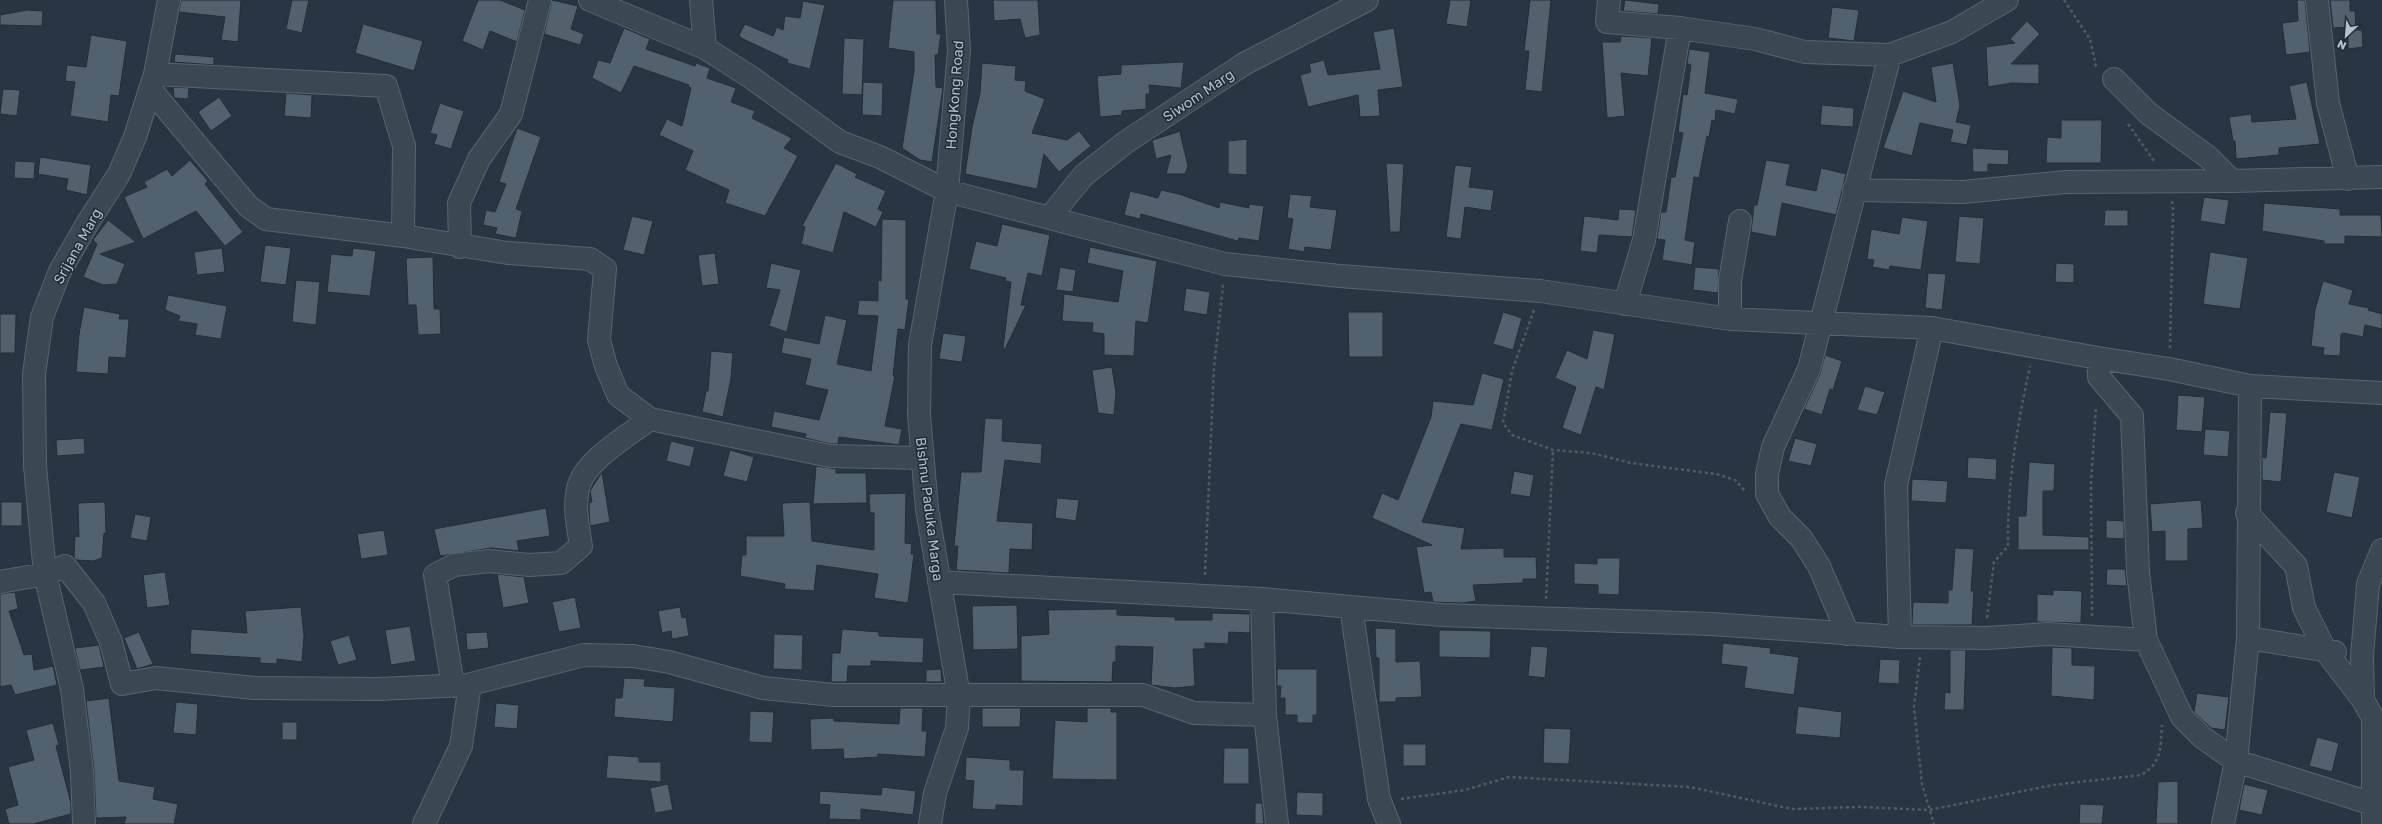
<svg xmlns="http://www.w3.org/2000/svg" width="2382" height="824" font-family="'Golos Text',sans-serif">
  <rect width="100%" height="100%" fill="#273642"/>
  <path fill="#52616e" stroke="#222e39" d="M181,0H241L238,42L221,40L225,17L179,12Z
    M292,0H309L302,33L286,29Z
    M478,0H500L525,10L517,42L490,31L483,50L462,41Z
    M552,0L578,6L571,29L584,34L580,45L544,34Z
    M893,0H936L937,34H941L938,55H935L936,87L943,88L932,162L920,160L902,148L914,71V52L888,48Z
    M993,0H1038L1040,35L1025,38L1020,19L994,21Z
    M1450,0H1471L1467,27L1446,24Z
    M1530,0H1551L1542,92L1525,90L1529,51H1524Z
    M1625,0L1659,4L1658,14L1623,11Z
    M2297,0H2305L2310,52L2286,55L2282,23L2298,21Z
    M2330,0H2350V11H2355L2356,27L2333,28Z
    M803,1L825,5L810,69L787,63L788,60L741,38L739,35L745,24L773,36L777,27L783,30L785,16L800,18Z
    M1832,7L1859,10L1854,41L1828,38Z
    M27,10L43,11L42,26L0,25V15Z
    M2027,21L2040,34L2011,64H2039V84L2012,83L1988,87L1986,47L2015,43L2010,39Z
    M363,24L423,41L414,71L355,53Z
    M624,28L650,39L646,49L695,66L696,63L710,68L707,78L736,88L731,102L755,111L752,118L792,138L784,148L798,156L765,216L725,203L729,190L685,170L693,151L659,135L667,119L682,126L691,88L688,87L689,85L634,66L621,93L592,78L598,60L610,63Z
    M1394,28L1403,87L1378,90L1380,116L1360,117L1358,95L1308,107L1300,75L1311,72L1309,64L1324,60L1328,75L1380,69L1373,32Z
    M2348,30H2362L2363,47L2348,49Z
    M91,35L127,41L119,96L111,95L108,122L70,116L75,82L65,81L67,65L86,67Z
    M1621,36L1652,38L1648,76L1621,73L1625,116L1607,118L1602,42H1620Z
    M844,38L864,39L862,95L842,94Z
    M1689,49L1710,52L1705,93L1738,99L1735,114L1716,110L1715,121L1712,120L1709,137L1707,136L1699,178L1694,177L1685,240L1695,242L1692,265L1662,260L1665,240L1657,239L1661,212H1666L1671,177H1675L1683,133L1678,132L1683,94L1687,95L1691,65L1687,64Z
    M175,54L214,57V65L174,62Z
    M1184,62L1181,88L1149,85L1150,94H1146V109L1122,111V115L1100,117L1097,76L1121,74V65Z
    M982,63L1016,66L1015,80L1026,81L1025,91L1045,99L1032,133L1067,140L1079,131L1091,146L1059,172L1044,154L1037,189L965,174L972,127L980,93Z
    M1953,63L1960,106L1956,122L1971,125L1967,145L1950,142L1953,130L1920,123L1912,156L1883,148L1903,91L1936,102L1931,67Z
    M863,82L883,83L882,116L862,115Z
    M2307,82L2320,144L2279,148V155L2236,159L2235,141H2233L2229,117L2251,114L2252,122L2296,119L2289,86Z
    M173,87L189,88L188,99L174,98Z
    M3,89L20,90L17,116L0,114Z
    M286,93L312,95L311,118L284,116Z
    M219,97L232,116L211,131L198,112Z
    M440,103L464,111L451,149L434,144L437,135L430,133Z
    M1822,105L1854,108L1853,127L1820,125Z
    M2061,120H2102L2101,163H2046L2047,137L2061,138Z
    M517,128L541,137L516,209L522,211L516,238L495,234L497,228L483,225L486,210L495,212L506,184L499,182Z
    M1179,128L1188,166L1185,174H1166L1171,155L1156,159L1152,140L1178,132Z
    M1247,139V175L1228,174V141Z
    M1972,148L2009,150L2008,165L1988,164V172H1973Z
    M40,157L91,165L87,195L66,190L68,179L38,174Z
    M190,160L208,181L205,184L243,232L225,246L196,211L143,239L124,197L147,187L144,182L167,169L172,176Z
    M1766,160L1790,164L1786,185L1816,191L1821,168L1846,174L1836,215L1782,203L1776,237L1751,232L1754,205H1757Z
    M15,161L35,162L34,179L14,178Z
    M836,163L857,174L855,177L886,191L878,209L883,212L876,227L844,212L833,253L801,244L805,227L802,226Z
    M1386,163L1404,164L1400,232H1390Z
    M1455,165L1472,167L1469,187L1494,190L1491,211L1465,207L1461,239L1446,237Z
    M1161,190L1179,194L1219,208L1220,202L1249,208V204L1264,206L1259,241L1239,238L1238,241L1141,214L1140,219L1124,215L1130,191L1158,198Z
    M1290,194L1312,196L1310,207L1337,210L1331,250L1305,247L1304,252L1288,249L1293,219L1287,218Z
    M2204,197L2229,200L2225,225L2200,221Z
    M2264,203L2340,209V215H2381L2382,237L2345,236V244H2324V241L2262,231Z
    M1619,209L1636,210L1632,237L1599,235L1597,253L1580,251L1584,216L1618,220Z
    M2105,210H2128V226H2104Z
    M632,216L653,221L644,255L623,250Z
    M1959,216L1984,218L1980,264L1955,262Z
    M1902,217L1928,221L1921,270L1890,266L1889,270L1872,267L1874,260L1867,259L1871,229L1899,234Z
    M882,219L906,220V299H909L905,330L898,329L893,376H895L885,426L902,429L899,445L839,437L838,444H831L805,438L806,434L771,427L774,411L819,420L828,390L805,385L811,359L781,353L784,337L819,344L825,315L847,320L837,364L871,371L878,316L857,315L859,300L878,301V280L881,281Z
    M108,220L136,242L100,254L125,264L117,284L103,285L83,277L97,244L93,240Z
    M1002,224L1050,235L1042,276L1028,273L1021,305H1026L1005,349L1003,348L1011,282L1005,281L1006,278L969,269L976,241L997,246Z
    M265,245L291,248L286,285L260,282Z
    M1090,247L1157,261L1148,323L1136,321L1134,356L1104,355V334L1092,332L1093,323L1062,321L1064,294L1118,302L1123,271L1087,263Z
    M222,248L225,272L197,275L194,252Z
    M353,248L376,251L370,296L327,292L331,254L352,256Z
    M2210,252L2248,258L2240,309L2203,304Z
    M715,253L719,284L702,286L698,255Z
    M433,257L434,309H440L441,334L418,335L416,305H408L406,258Z
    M771,263L801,270L787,332L769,326L780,290L766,288Z
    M2056,263L2074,264V283L2055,282Z
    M1060,267L1076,270L1073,292L1056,290Z
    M1695,267L1719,269L1718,293L1693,290Z
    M1928,273L1946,274L1942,310L1925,308Z
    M296,280L320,282L316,325L292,322Z
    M2323,281L2353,290L2349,304L2369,308L2368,310L2382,314V329L2365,325L2363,337L2343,333L2341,334L2340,356L2323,355L2324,348L2311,346L2315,310Z
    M1186,288L1210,292L1207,315L1183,311Z
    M168,295L227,306L221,339L195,335L197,324L178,321L180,316L165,310Z
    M84,307L120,314L119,319H129L126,358L109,357L108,374L76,372L79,334Z
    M1348,312H1383V357H1349Z
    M1503,312L1522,318L1513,350L1493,344Z
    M0,314H16L15,353H0Z
    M1593,330L1615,334L1604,390L1596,387L1581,435L1562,428L1576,387L1555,378L1567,350L1587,359Z
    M943,333L966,336L962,362L939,359Z
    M711,351L733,353L731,378L723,417L702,412L706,391H708Z
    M1825,355L1842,361L1833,390L1830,389L1822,415L1804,409L1820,374Z
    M1112,367L1116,393L1114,415L1098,413L1092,370Z
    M1482,373L1504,379L1492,430L1461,424L1422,522L1465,528L1461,549L1504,548V557H1536L1537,579H1523V583L1473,585L1476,601L1462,603L1433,602L1431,592L1424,593L1416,547L1432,545L1372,518L1382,493L1398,500L1431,417L1433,401L1473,405Z
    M1865,386L1885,392L1877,415L1857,410Z
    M2178,395L2205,397L2202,432L2176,430Z
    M2270,412L2287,413L2281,482L2262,480V457L2266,458Z
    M985,418L1003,419L1002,441L1042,444L1041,464L1005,460L997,521L1033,523L1032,550L1010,549L1009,573L956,570L958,546H954L961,472H981Z
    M2205,429L2230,431L2228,457L2203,455Z
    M84,438L85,454L57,456L56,440Z
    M1795,438L1817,444L1811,466L1788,461Z
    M671,441L695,447L690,467L666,461Z
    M730,450L754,457L747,482L723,476Z
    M1968,457L1997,459L1996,480L1967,478Z
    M2029,462L2055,464L2054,491H2043V535L2089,537V550H2018V516H2026Z
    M816,466L836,469V473H866L867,503L813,504Z
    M1514,471L1534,475L1530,497L1510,494Z
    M602,472L610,522L590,526L589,507V503L592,502L590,491Z
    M2334,472L2360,477L2352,518L2326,512Z
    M1912,479L1948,481L1946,503L1911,501Z
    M906,493L905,543L912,544L911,554H914L908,603L874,598L878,574L817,565L814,591L784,589L785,584L740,576L742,555H746V536H784L782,503L810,502L812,541L874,550V513H870L869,494Z
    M1057,498L1079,500L1076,521L1055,518Z
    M2201,500L2203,528L2188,529V561H2165V531L2152,532L2150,504Z
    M1,502H22V526H1Z
    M105,502L106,534L104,533L102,558L93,561L76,560L74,557L75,536L79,537L78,503Z
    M546,508L550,536L517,541L519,551L491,548L440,556L434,529Z
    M135,514L151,517L147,541L130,538Z
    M2106,520L2124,521V539L2106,538Z
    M384,530L388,555L361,559L357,534Z
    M1955,548L1974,549L1971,591H1974L1972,625H1912L1913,602L1948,603V590H1952Z
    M1597,558H1620L1619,595L1598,594V585L1574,584V563L1597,564Z
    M2107,569H2125L2127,586L2106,585Z
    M165,572L170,605L147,608L143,575Z
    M497,574L524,577L529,603L503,608Z
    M2053,590L2082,591L2081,623L2037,622V594L2053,595Z
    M15,592L18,609L9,611L24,655L32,654L34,670L53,666L57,685L15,695L11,685L0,687V594Z
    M575,597L581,628L559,632L552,602Z
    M1017,605L1018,649L973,650L972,606Z
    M301,607L304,636L302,662L277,659V664L260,663V658L190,654L191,629L247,633L245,611Z
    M680,607L682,618L686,617L689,636L672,639L671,631L662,633L658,611Z
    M1117,609V615L1175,617V620H1212V613L1250,614V633L1229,632L1228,644L1205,643V649H1193L1195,686L1175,688L1151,685L1153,647L1116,646V662H1113L1112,682L1021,681V636L1049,634L1048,610Z
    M410,626L416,661L391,665L385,630Z
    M1375,628L1396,629V662L1420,661L1422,697L1396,698V702H1379V658H1376Z
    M842,629L879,632V636L924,638L923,663L871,661V666H848L847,682H831L832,653H840Z
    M1439,630L1491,631L1490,658L1439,657Z
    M139,632L153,664L137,669L124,638Z
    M487,632L489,648L467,650L466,633Z
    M774,634L803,635L802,670L773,669Z
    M349,635L357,660L338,665L330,641Z
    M1723,643L1771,648L1770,653L1799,657L1794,695L1744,688L1747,667L1721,664Z
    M99,645L104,667L80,670L75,648Z
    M1531,646L1548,647L1545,678L1528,676Z
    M2052,647L2072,648V665L2095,666L2094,700L2051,696Z
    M1950,650H1966L1964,710H1944L1945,692L1950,693Z
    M1880,659L1900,660L1899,684L1878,683Z
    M941,669L942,682H926V670Z
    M1277,669H1317V715H1313V723H1297V715H1285V698H1280L1281,686H1277Z
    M624,678L645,679L644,686L675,688L673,722L614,717L615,698H622Z
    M2197,693L2229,697L2225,730L2211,728L2194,712Z
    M109,698L119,781L155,787L153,799L178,804L174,824H124L126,817L96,818L94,771L86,701Z
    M176,702L198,704L196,735L173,733Z
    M496,703L519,705L517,729L494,727Z
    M1798,706L1842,712L1840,738L1795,734Z
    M900,708H923L922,731H927L925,757L878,754V757L844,759L843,749L811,750L810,719L834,718V721L899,724Z
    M982,708H1021L1020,727H982Z
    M1087,708H1111V712H1117V780L1052,779L1055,720L1087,722Z
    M750,711L774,712L772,743L749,742Z
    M282,722H297V740H282Z
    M53,723L59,745L56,746L71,803V814L33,824H9L5,809L18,805L8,767L34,760L26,730Z
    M1544,728L1571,729L1569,764L1543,763Z
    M2317,737L2339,743L2332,772L2309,766Z
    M1403,744H1426V766H1403Z
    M1224,748H1249V784H1223Z
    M608,755L639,757V762H661V782L606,778Z
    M966,757L1010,760V770H1024L1023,806L996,805V810L972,809L974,781L965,780Z
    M2178,781V824H2156L2158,782Z
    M668,784L673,810L655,813L650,788Z
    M2244,784L2268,790L2262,815L2239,810Z
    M882,787L916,791L913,815L861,809V820L829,819L830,805L819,804L820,791L881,795Z
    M1297,792L1323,793V816L1296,815Z
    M1255,803H1262L1264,824H1255Z
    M2080,804L2104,805L2102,824H2079Z"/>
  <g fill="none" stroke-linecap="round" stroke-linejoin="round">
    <defs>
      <path id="minor" d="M590,0L705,48L752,78L840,142L880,157L947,191L1225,264L1340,276L1540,291L1730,319L1932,328L2098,358L2169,369L2250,386L2382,393
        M701,0L705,48
        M1609,0L1607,22L1680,28L1755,39L1805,52L1890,55
        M2317,0L2328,103L2348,179
        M155,74L386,86L404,146L403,236
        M2114,79L2149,114L2208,157L2232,181
        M150,89L248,206L266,219L403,236L508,253L590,259L605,269L599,340L606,366L618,395L650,419L830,456L922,458
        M1854,190L1963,192L2066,182L2232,181L2382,177
        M1049,218L1084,175L1126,142L1244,64L1367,0
        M460,247L459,203L479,159L511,114L540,0
        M1625,304L1644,240L1680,28
        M1730,319V281L1740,221
        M2098,358L2099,377L2132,416L2138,572L2146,640L2182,717L2202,737L2236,761L2373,804V824
        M2247,513L2296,566L2304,608L2325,650L2363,700
        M0,582L45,574L65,566L94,603L111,642L122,684L156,678L254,688L378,689L467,685L584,655L633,656L669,662L763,688L834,695H1143L1194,713L1265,715
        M939,582L1262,599L1351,607L1379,799L1389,824
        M1262,599L1265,715L1277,824
        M1351,607L1442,615L1712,624L1900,637L1986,638L2048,634L2146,640
        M1848,634L1819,566L1801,538L1780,517L1767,494V474L1773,447L1809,369L1890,55L1952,32L2007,0
        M1900,637L1896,485L1932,328
        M2248,638L2335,652
        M453,686L435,575L454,565L489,561L529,565L561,563L581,546C578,527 573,504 579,485C586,460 629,435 650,419
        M2373,804V718L2363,700L2362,656L2368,584L2382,550
        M84,824L82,772L72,689L45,574L35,466L34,374L42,317L60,271L87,224L119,174L135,137L155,74L169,0
        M424,824L461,746L469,691L467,685
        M930,824L935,793L957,728L959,696L927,509L919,415L920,345L947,191L959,50L956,0
        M2223,824L2236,761L2248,638L2250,386"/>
    </defs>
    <use href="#minor" stroke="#59656f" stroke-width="24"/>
    <path stroke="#496060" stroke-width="2.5" stroke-dasharray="3 3" stroke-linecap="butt" d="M2064,0L2090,39L2096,66L2098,67
      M2128,124L2154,161
      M1534,310L1512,371L1503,423L1512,435L1553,450L1591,453L1631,463L1716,474L1735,480L1746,492
      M2170,348L2173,210L2172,201
      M1205,575L1214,367L1223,285
      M1546,599L1553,450
      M2092,616L2091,482L2096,407
      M1987,618L1994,562L2008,546C2007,484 2017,427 2030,366
      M1920,657L1914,707L1922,784L1934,824
      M1401,799L1465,790L1509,777L1690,787L1792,809L1861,807L1929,810L2053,785L2141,775C2163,762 2160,747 2162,725"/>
    <use href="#minor" stroke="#3b4751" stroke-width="22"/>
  </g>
  <g text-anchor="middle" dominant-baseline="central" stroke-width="3" stroke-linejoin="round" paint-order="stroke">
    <g font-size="14" fill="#b8c2cb" stroke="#202c37">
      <text transform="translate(954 95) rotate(-86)">HongKong Road</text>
      <text transform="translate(1198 95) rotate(-34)">Siwom Marg</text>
      <text transform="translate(77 246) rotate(-61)">Srijana Marg</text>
      <text transform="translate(930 509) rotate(83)">Bishnu Paduka Marga</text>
    </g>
  </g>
  <g transform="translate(2346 36) rotate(206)" stroke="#202c37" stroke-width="3" paint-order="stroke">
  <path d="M0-3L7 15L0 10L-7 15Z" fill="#b8c2cb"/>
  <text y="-6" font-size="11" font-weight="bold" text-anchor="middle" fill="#b8c2cb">N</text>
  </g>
</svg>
